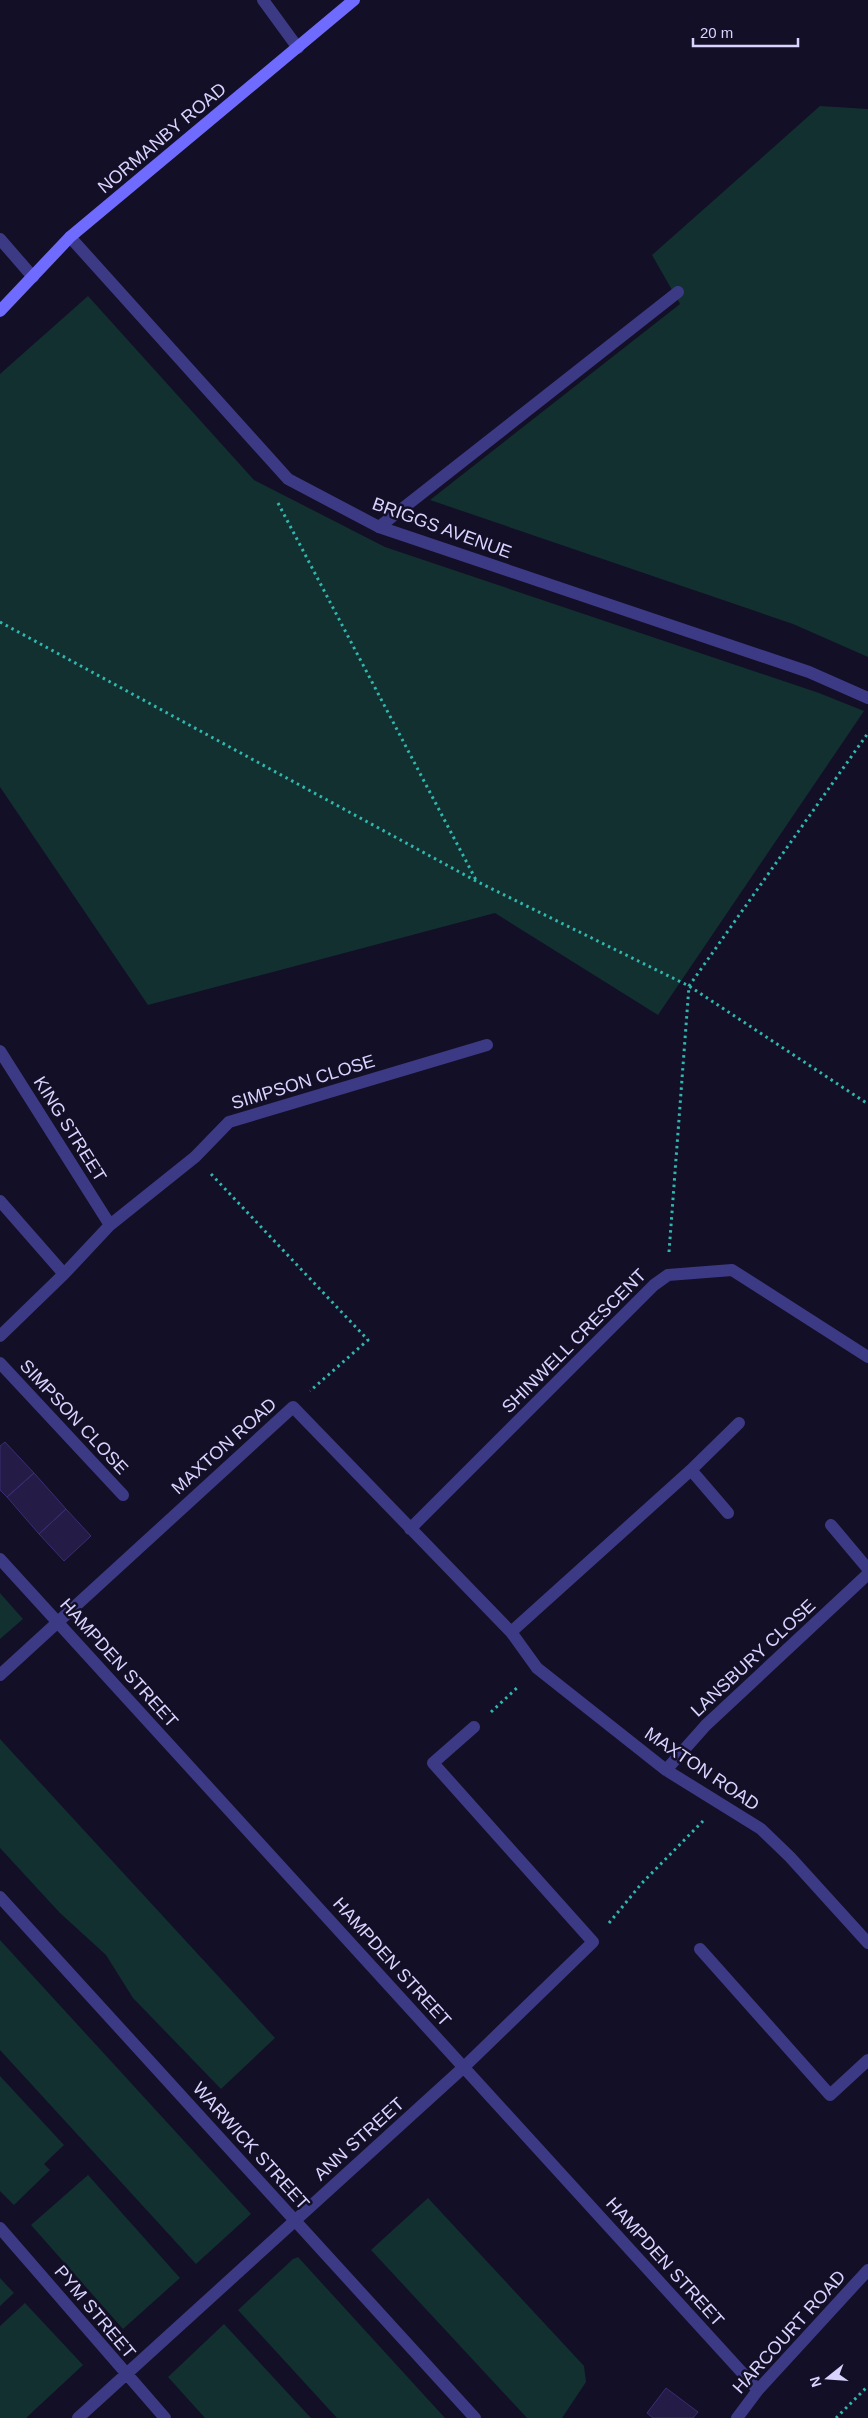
<svg xmlns="http://www.w3.org/2000/svg" width="868" height="2418" font-family="Helvetica,sans-serif">
  <rect width="100%" height="100%" fill="#130f26"/>
  <path fill="#12302f" d="M820,106L868,109V657L793,624L430,500L680,304L652,255Z
    M88,296L254,480L385,547L819,693L864,711L658,1015L495,913L148,1005L0,787V374Z
    M0,1593L23,1619L0,1639Z
    M0,1739L275,2038L221,2089L133,1998L106,1955L60,1913L0,1848Z
    M0,1940L251,2214L196,2264L0,2050Z
    M0,2076L64,2145L44,2164L50,2170L14,2205L0,2191Z
    M88,2175L180,2278L123,2329L31,2225Z
    M428,2198L584,2366L586,2382L562,2418H527L371,2250Z
    M298,2257L445,2418H337L238,2310L293,2259Z
    M0,2278L14,2293L0,2306Z
    M25,2303L83,2365L26,2418H0V2326Z
    M224,2324L311,2418H205L168,2377Z"/>
  <path fill="#241b47" stroke="#3b2d73" d="M5,1442L34,1473L7,1497L0,1490V1446Z
    M34,1473L66,1509L39,1534L7,1497Z
    M66,1509L91,1536L64,1561L39,1534Z
    M666,2388L698,2412L693,2418H653L647,2413Z"/>
  <g fill="none" stroke-linecap="round" stroke-linejoin="round">
    <path stroke="#2fb8b0" stroke-width="3" stroke-dasharray="2.5 4" stroke-linecap="butt" d="M278,503L476,880
      M0,622L476,881L689,986L868,1104
      M211,1174L368,1340L310,1391
      M669,1252L689,986L868,733
      M491,1712L519,1686
      M609,1923L642,1883L703,1821
      M836,2418L868,2386"/>
    <path stroke="#3d3a85" stroke-width="12" d="M263,0L298,48
      M0,239L33,277
      M379,527L678,292
      M700,1949L830,2095L868,2060"/>
    <path stroke="#3d3a85" stroke-width="12" d="M70,237L288,479L379,527L809,672L868,698
      M0,1051L110,1225
      M0,1201L64,1274
      M0,1336L64,1274L110,1225L195,1157L229,1122L487,1045
      M0,1363L123,1495
      M691,1470L739,1423
      M831,1525L868,1569
      M410,1529L654,1285L668,1275L732,1270L868,1357
      M0,1559L758,2390
      M511,1632L537,1668L666,1770L761,1829L790,1857L868,1943
      M0,1675L293,1407L511,1632L691,1470L728,1513
      M666,1770L706,1725L868,1574
      M0,1897L475,2418
      M0,2228L165,2418
      M78,2418L464,2067L593,1942L433,1763L474,1727
      M737,2418L758,2390L868,2270"/>
    <path stroke="#6f6bff" stroke-width="12" d="M0,311L70,237L354,0"/>
  </g>
  <g text-anchor="middle" dominant-baseline="central" stroke-width="5" stroke-linejoin="round" paint-order="stroke">
    <g font-size="18" fill="#d9d4ff" stroke="#130f26">
      <text transform="translate(162 138) rotate(-40)">NORMANBY ROAD</text>
      <text transform="translate(442 528) rotate(20)">BRIGGS AVENUE</text>
      <text transform="translate(303 1082) rotate(-17)">SIMPSON CLOSE</text>
      <text transform="translate(70 1129) rotate(58)">KING STREET</text>
      <text transform="translate(574 1341) rotate(-45)">SHINWELL CRESCENT</text>
      <text transform="translate(74 1417) rotate(47)">SIMPSON CLOSE</text>
      <text transform="translate(224 1446) rotate(-42)">MAXTON ROAD</text>
      <text transform="translate(753 1658) rotate(-43)">LANSBURY CLOSE</text>
      <text transform="translate(119 1663) rotate(48)">HAMPDEN STREET</text>
      <text transform="translate(702 1769) rotate(34)">MAXTON ROAD</text>
      <text transform="translate(392 1962) rotate(48)">HAMPDEN STREET</text>
      <text transform="translate(359 2139) rotate(-42)">ANN STREET</text>
      <text transform="translate(251 2146) rotate(48)">WARWICK STREET</text>
      <text transform="translate(665 2262) rotate(48)">HAMPDEN STREET</text>
      <text transform="translate(95 2312) rotate(50)">PYM STREET</text>
      <text transform="translate(789 2332) rotate(-48)">HARCOURT ROAD</text>
    </g>
  </g>
  <g transform="translate(828 2378) rotate(253)" stroke="#130f26" stroke-width="4" paint-order="stroke">
  <path d="M0-4L9 19L0 12L-9 19Z" fill="#d9d4ff"/>
  <text y="-8" font-size="14" font-weight="bold" text-anchor="middle" fill="#d9d4ff">N</text>
  </g>
  <path d="M693 38v8h105v-8" fill="none" stroke="#d9d4ff" stroke-width="2.5"/>
  <text x="700" y="38" font-size="15" fill="#d9d4ff" stroke="#130f26" stroke-width="4" paint-order="stroke">20 m</text>
</svg>
